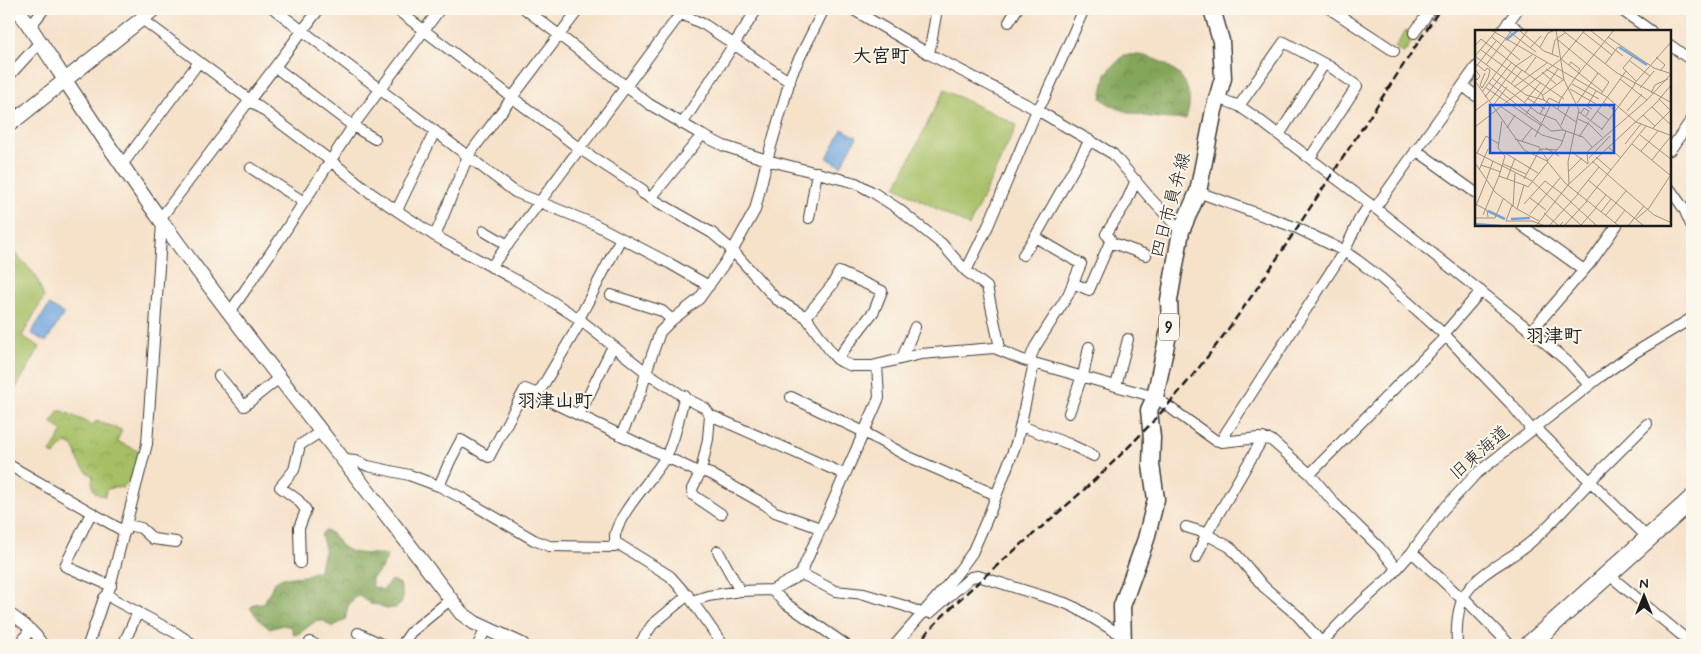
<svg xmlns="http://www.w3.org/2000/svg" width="1701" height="654" font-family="Mynerve,'Klee One',sans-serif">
  <defs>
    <pattern id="forest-crowns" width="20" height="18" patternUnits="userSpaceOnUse" patternTransform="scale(1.25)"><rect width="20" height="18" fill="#84a65a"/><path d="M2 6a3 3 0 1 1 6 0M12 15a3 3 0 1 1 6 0" fill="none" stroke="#6b864a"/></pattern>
    <pattern id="park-crowns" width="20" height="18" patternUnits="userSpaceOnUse" patternTransform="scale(1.25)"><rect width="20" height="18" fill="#a6bf65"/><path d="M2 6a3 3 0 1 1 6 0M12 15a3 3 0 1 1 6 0" fill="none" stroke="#8ea457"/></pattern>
  </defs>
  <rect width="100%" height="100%" fill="#fbf7ec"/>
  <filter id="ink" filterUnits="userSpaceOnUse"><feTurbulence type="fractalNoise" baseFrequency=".02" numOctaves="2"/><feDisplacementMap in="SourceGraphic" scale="10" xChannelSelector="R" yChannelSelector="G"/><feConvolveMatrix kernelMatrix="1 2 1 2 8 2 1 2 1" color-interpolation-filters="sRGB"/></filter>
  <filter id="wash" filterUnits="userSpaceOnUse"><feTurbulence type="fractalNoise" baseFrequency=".0096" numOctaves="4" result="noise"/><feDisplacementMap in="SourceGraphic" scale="20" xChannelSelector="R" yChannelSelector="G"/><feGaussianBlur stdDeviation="1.12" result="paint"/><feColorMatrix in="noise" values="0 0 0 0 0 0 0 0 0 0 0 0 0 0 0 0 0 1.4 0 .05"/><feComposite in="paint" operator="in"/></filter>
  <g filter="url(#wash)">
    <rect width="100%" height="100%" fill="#f6e1c9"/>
    <path fill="url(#forest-crowns)" stroke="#50613b" d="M1124,55C1132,55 1141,54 1148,57C1179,66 1197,87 1186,119C1162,120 1118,115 1101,98L1106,73Z
      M325,530C338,535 335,540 343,547C355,557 374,552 387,555C386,563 379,573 372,578V586L383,590L391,580L400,584L403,598L401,604L396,608L386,609L379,605L370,604L363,598L358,596L354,598L348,606L345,620L332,627L324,621L317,620L300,633L294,635L291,627L283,625L270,629L260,621L250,608L254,604L263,603L269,594L273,584L282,578L304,576L319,570L325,548L321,535Z"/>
    <path fill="url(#park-crowns)" stroke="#616e40" d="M1406,30L1415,37L1403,54L1395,47Z
      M58,411H63L93,425L96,421L122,430L117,441L142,453L133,481L126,483L123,488L114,487L106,490L105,496C92,495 91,488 93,477C89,473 84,470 81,465C75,456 78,445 65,443L54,455L50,453L63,431L52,423Z"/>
    <path fill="#a6bf65" stroke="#616e40" d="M944,90L1017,125L969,226L896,187Z
      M9,245L36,276L44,297L22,336L40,347L9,400Z"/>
    <path fill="#71a6de" stroke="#46617d" d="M842,129L857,137L841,166L827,158Z
      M49,305L64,314L46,342L31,333Z"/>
  </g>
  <g filter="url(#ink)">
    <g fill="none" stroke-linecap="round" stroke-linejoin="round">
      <defs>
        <path id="minor" d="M274,9L515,192L594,224L669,263L709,286
          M396,9L580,149L643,190L642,193L712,233L732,250L776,299L806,317L831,352L837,359L842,362L852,366H872L921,354L994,348L1023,360L1155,397L1215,440L1222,442L1258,438L1271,440L1310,474L1335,504L1379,547L1397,569
          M525,9L649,104L702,135L724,146L767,160L856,183L874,193L897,208L942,244L966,271L987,287L999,343L997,349
          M671,9L705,25L790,82
          M852,9L929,54L1037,110L1113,154L1150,198L1181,231
          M1330,9L1394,51
          M1620,9L1651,31
          M142,19L331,161L372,194L435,236L536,291L579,319L646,372L689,400L705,408L710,415L844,474
          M1009,22L1017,9
          M1508,22L1520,31
          M30,27L44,9
          M1502,31L1518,9
          M1414,33L1431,9
          M1670,45L1692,61
          M929,54L937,9
          M275,67L353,126L375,139
          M9,76L40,42
          M1463,86L1476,96
          M1218,98L1239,106L1258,119L1375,208L1531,331L1569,363L1589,385
          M249,101L319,9
          M1239,106L1284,42L1332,68L1357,86L1310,158
          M682,124L757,9
          M1279,135L1324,64
          M1416,150L1476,193
          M1670,150L1692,119
          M122,165L199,62
          M251,168L304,202
          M1670,189L1684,209L1692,227
          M1198,192L1297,228L1344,251L1357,260L1382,279L1446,336L1511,404L1528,425L1530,432
          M651,198L702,135
          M1375,208L1476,67
          M397,210L435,131
          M809,218L817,172
          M160,219L249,101
          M162,223L147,444L108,594L113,599L176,633L194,645
          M1521,225L1584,270
          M484,231L508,245
          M435,236L468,156L579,9
          M1110,242V238L1106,234L1126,203L1136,180
          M1023,255L1035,237L1090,140
          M491,267L681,13
          M966,271L988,226L1037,110L1043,101L1084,9
          M1073,283L1089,290L1110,242L1146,255
          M611,295L662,311L672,320
          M230,312L278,242L353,126L440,9
          M806,317L832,285L839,272L882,291L874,311L837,359
          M579,319L621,238
          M1531,331L1591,262L1617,225
          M1444,334L1481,291
          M902,358L915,327
          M1029,361L1035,347L1068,295L1081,264L1035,237
          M219,376L244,406L279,378
          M1083,376L1089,347
          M1116,386L1128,339
          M538,394L541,397L700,473
          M791,397L864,432L879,398L877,365
          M1069,413L1082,376
          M579,415L613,346
          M1021,426L1069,444L1094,456
          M1536,428L1648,538
          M621,435L641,392L646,372L660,332L672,320L699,299L729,257L755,210L767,160L792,73L824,9
          M1222,442L1225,434L1346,248L1359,220L1370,204
          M345,460L356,461L368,466L409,475L439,486L462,498L534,540L549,546L615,547C615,543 615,539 615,535C620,511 652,480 665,458C676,439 678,417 685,396
          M9,465L125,532
          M701,471L708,439L710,415
          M1310,474L1446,336
          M1590,481L1647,424
          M439,486L450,461L461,440L489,457L525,389L538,394L581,321
          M91,513L65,566L111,586
          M721,514L693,495L692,489L701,471L711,474L764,504L775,512L820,528
          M127,525L141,528L153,539L176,542
          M1186,527L1202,532L1230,547L1264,587L1298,616L1321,642
          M615,542L670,576L692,601L723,645
          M718,551L740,591
          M1412,552L1460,597L1465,599L1510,645
          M1196,558L1206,535L1263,438
          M300,563L299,528L306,510L298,500L280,487L294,470L300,445L322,431
          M1608,574L1692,644
          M800,575L864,432L907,456L996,495
          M772,590L785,603L846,645
          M692,601L708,596L740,591L772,590L800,575L806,576L835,591L864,594L905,606L923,614
          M9,613C18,619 29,627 36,635C39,638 40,642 44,645
          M930,613L971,577L978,576L1065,603L1076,608L1121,635
          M358,633L383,645
          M310,642L316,645
          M20,645L30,629
          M88,645L104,598L108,594
          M123,645L138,612
          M402,645L411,632L451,599
          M478,645L486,628
          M639,645L652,625L688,595
          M895,645L956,575L972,553L990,512L1017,441L1034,363
          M1319,645L1352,611L1389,578L1412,552L1441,512L1476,474L1600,377L1631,355L1692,318
          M1457,645C1456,631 1457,605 1466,593C1482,569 1511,560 1532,541C1553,523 1571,501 1591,481"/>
        <path id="tertiary" d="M18,9C65,79 110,151 160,219C256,353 362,480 461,613L475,623L522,645
          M9,125L154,9"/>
        <path id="primary" d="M1123,645L1122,606L1146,539L1156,499L1151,465L1152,438L1149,410L1155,397L1170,325L1169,300L1181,231L1198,192L1214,110L1223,78L1221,41L1212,9"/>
        <path id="trunk" d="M1529,645L1692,499"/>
      </defs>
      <use href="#minor" stroke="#3d3a36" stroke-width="12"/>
      <use href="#tertiary" stroke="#3d3a36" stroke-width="16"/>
      <use href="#primary" stroke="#3d3a36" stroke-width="19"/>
      <use href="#trunk" stroke="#3d3a36" stroke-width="20"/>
      <use href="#minor" stroke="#fff" stroke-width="10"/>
      <use href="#tertiary" stroke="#fff" stroke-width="14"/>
      <use href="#primary" stroke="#fff" stroke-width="16"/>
      <use href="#trunk" stroke="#fff" stroke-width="18"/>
      <path stroke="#1c1c1c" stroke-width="2.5" stroke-dasharray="8 4" stroke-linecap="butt" d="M916,645C958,596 1010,555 1059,512C1097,479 1133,444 1166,407C1220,346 1264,279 1308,211C1352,144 1396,76 1440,9"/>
    </g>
  </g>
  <g text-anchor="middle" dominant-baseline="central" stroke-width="4" stroke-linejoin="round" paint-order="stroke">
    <rect fill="#fbf7ec" stroke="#5f5e5a" stroke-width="1" x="1159" y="313.5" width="20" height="27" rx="4"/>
    <g font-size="16" font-weight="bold" fill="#1c1c1c">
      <text x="1169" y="327">9</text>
    </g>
    <g font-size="18" fill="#1c1c1c" stroke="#fbf7ec">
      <text transform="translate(1171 205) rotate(-75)">四日市員弁線</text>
      <text transform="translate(1480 453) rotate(-41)">旧東海道</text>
    </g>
    <g font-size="19" font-weight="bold" fill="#1c1c1c" stroke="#fbf7ec">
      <text x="881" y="56">大宮町</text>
      <text x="1554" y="336">羽津町</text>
      <text x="555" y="401">羽津山町</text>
    </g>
  </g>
  <g transform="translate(1475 30)">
    <rect width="196" height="196" fill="#f6e1c9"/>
    <path fill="none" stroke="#71a6de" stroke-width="2.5" d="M31,10L43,0M144,17L172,35M13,181L30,189M36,189L55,188M0,194L26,196"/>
    <path fill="none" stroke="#9f9284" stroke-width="1" d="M16,0L132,67L161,92L197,106M32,0L61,22M44,0L69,21L84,27M81,0L89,50L104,80L93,132L94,154M87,0L142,43L197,73M115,0L148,26M108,2L137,25M17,7L45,30M133,7L179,38L197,44M83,10L134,52L126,64M0,16L6,9L41,36L14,72M65,17L73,3L80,0M55,18L66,6M6,20L67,64L69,70M77,24L80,10L90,3M57,25L41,36L89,69M0,26L51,65L69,70L101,92M0,26L22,0M158,26L148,38L161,51M181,27L190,35L185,41M86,29L128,62M155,31L175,46M0,33L10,41L12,38M130,34L143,17M11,35L37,0M94,35L96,32L105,39L103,41M0,38L21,11M0,39L5,46L2,50L0,47M71,39L89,50M50,42L61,27M67,42L81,54M10,43L5,55L7,58L13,48L15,40L12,38M17,48L63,83L81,90L88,100M145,49L172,70M0,51L49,120L72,131L90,153L144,196M14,53L76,101L88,100L108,107L117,117M36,54L47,40M97,54L124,69M159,54L197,11M10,57L67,96M39,57L72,33M165,58L179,41M95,59L121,74M7,62L53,0M176,63L180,55L193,49M68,65L88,50M10,67L37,32M52,68L70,79M184,69L195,80M128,72L141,81M49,73L65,53M102,73L123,43M25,76L67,105L88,111M17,77L32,57M177,77L197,96M83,79L85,70L100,48L139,0M117,79L112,76L121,61M0,81L13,71M122,81L134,90M152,81L167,64M104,82L128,100M106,83L109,78L114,81L111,86M51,84L83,39M65,84L74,68L84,73M168,85L180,96M103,89L114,94L127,107M116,90L151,41M27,91L23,118L30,126L24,146L49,155L42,179L64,191M86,95L95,75M0,97L86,29L110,0M32,98L40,85M178,98L197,79M127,99L160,54M165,105L197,130M60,107L76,74M104,107L114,92M40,109L64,117L73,131M47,111L57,98M150,114L166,94M157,114L195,145M133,117L146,128M71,118L84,126M66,119L82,120M166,121L183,101M0,122L57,151L107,196M97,122L113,134M2,123L11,106L24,114M30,123L63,143M121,127L136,140M114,128L135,106M177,130L196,106M72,131L86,115L91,101M117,131L179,185L197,193M0,133L20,162L42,179M28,134L51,144M113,134L112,122L172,70L197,43M6,135L26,142M4,140L13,119M93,142L107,128M32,149L40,128M49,149L65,119M113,150L169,196M11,151L18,131M49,155L53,157L73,132M86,163L121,195M102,164L124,137M55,168L71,180M111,171L171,96M0,174L12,180L13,187M49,174L70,151L86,163M37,175L31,191H57L70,196M38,177L40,143M0,178L11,151M120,178L131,165M126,182L136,169M69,183L84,196L88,192M55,184L85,148M8,185L24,146M130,186L151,161M0,188H20L28,169M161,189L174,178L197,143M140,193L150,180M106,195L121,178M61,196L93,155L181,73L197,54M74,196L103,164M89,196L112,171M153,196L169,176"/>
    <path fill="#1d4ed8" fill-opacity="0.15" stroke="#1d4ed8" stroke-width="2.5" d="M15,75H139V123H15Z"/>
    <rect width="196" height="196" fill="none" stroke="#1c1c1c" stroke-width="2.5"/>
  </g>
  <rect width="1701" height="654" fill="none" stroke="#fbf7ec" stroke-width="30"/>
  <g transform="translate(1644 596)" stroke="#fbf7ec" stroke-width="4" paint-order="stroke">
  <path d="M0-4L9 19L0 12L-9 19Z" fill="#1c1c1c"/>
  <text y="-8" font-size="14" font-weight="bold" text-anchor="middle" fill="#1c1c1c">N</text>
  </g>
</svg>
